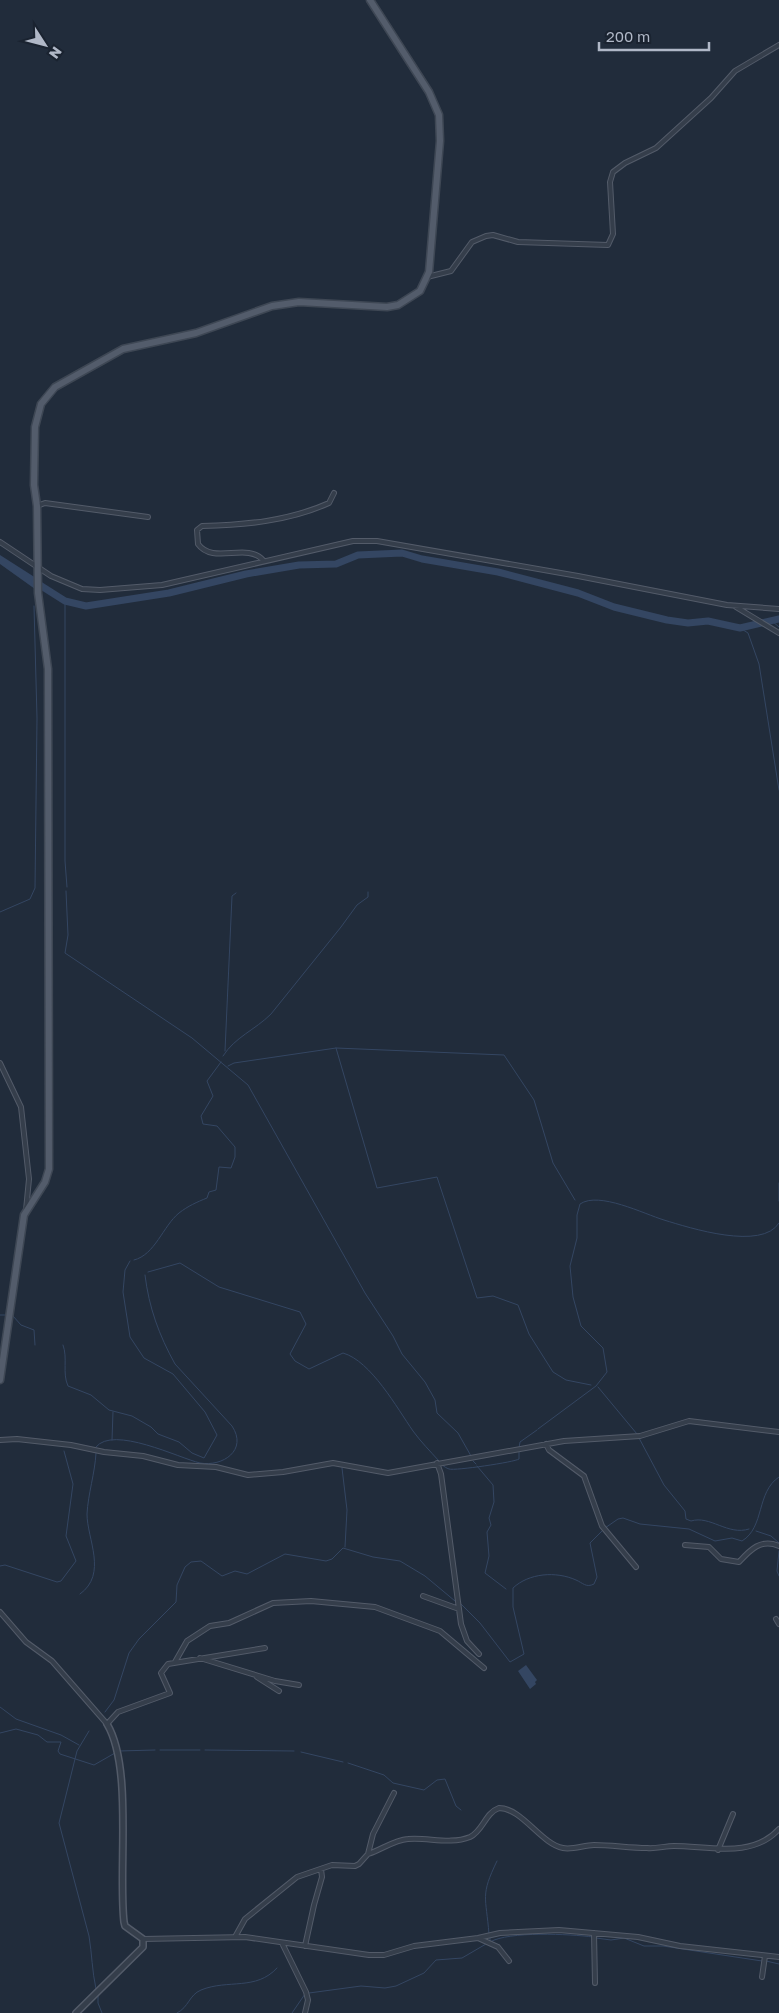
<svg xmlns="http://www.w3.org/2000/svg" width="779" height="2013" font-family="'Golos Text',sans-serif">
  <rect width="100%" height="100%" fill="#212c3b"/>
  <path fill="#344662" d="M0,555L36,578L35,589L0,564Z
    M526,1665L537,1680L535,1682L536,1684L530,1689L518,1671Z"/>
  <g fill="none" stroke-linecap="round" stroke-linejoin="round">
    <path stroke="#344662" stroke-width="1" d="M65,601V861L67,887
      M772,621L779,627
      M740,628L748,633L759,664L779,790
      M66,891L68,935L65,953L192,1038L248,1085L365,1293L393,1336L402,1354L425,1382L435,1400L437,1413L458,1433L471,1456
      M0,912L30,899L35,888L37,718L34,606
      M336,1048L377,1188L437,1177L477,1298L493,1296L518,1305L529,1334L553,1372L566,1380L591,1385
      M225,1051L232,896L236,893
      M223,1056C235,1037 255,1030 271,1014L341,927L357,905L368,897V892
      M228,1066L234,1063L336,1048L504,1055L534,1100L553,1163L575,1200
      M779,1183V1201
      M134,1260C155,1255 163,1226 179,1213C188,1206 197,1202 207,1198L209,1192L216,1190L219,1167L231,1168L235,1157V1147L217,1126L203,1124L201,1116L213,1096L207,1081L221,1062
      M148,1272L180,1263L219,1287L300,1312L306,1324L290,1354L295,1361L309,1369L343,1353C371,1361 397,1408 413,1431C421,1442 430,1451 439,1461
      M0,1315H6
      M13,1316L21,1325L34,1330L35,1345
      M63,1345C68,1358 62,1373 68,1386L91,1395L109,1410L132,1416L151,1427L158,1434L179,1442L192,1453L204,1458L217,1435L205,1412L173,1374L144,1358L130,1337L123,1292L125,1270L130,1261
      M598,1387L637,1434
      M538,1429L596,1386L607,1372L603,1348L581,1326L573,1297L570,1266L577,1238V1215L580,1204C599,1191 644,1214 664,1220C690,1228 762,1251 779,1223
      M639,1438L664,1485L685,1511L686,1519L691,1521C710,1515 728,1536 749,1529
      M112,1440L113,1412
      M96,1447C113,1425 179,1458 200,1463C223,1467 248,1450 232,1426L175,1364C159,1335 149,1308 145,1275
      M519,1448L520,1442L537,1430
      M473,1461L476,1464
      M442,1465C445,1467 446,1468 449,1469C455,1471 515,1462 519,1459V1451
      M477,1466L493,1485L494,1502L489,1518L491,1525L487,1532L489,1556L485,1573L506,1589
      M342,1468L347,1510L345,1547
      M605,1528L618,1519L623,1518L640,1524L689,1529L715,1541L732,1538L742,1541C765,1527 756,1492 779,1477
      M756,1531L771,1536L779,1543
      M779,1551L777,1571L779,1576
      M0,1566L5,1565L57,1582L61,1581L76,1561L66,1536L73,1484L64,1451
      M80,1594C108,1574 87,1539 87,1514C88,1494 95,1473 96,1453
      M460,1603L480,1623L510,1662L524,1654L513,1607V1588C529,1573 556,1571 576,1580C583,1583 586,1588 594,1584L597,1577L590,1543L603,1530
      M0,1707L16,1719L61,1735L79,1745
      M105,1712L114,1700L129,1653L139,1639L176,1602L177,1585L185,1567L191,1562L201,1561L222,1576L235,1571L247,1574L285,1554L326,1561L332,1559L343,1548L373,1557L400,1561L425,1576L455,1601
      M89,1731L77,1751L59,1823L89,1936C92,1954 92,1971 96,1989
      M0,1733L16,1729L38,1735L47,1742H61L58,1751L60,1754L94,1765L115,1753
      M160,1750H200
      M205,1750L294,1751
      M119,1751L155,1750
      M301,1752L343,1762
      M348,1763L384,1775L393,1783L424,1790L437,1780L445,1779L456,1806L461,1810
      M489,1934C486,1896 480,1896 497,1861
      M490,1937V1942C509,1931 570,1934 593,1937
      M596,1938L611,1940L624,1938L644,1946H663L762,1961
      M766,1961L779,1964
      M309,1993L361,1986L385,1988L396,1986L424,1973L436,1960L462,1958L486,1944
      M98,1995V2003L102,2013
      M177,2013C189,2007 189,1995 201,1990C228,1979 256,1991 277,1968
      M292,2013L305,1994"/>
    <path stroke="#344662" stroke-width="7" d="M35,582L65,601L86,606L169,593L246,574L299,565L336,564L358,555L402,553L422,559L498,572L578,593L614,607L667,620L688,623L708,621L740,628L779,619"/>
    <defs>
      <path id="minor" d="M427,277L451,271L472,242L486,236L493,235L518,242L608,245L613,234L610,182L613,172L625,163L656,148L711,98L735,71L779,45
        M37,506L45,503L148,517
        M0,542L51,576L82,589L100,590L162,585L353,541H377L578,576L727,605L779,609
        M263,560C247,542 213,565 198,544L197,530L202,526C245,525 289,521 329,503L334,493
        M736,607L779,633
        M0,1063L21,1107L29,1179L26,1210
        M0,1440L17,1439L71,1445L104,1452L143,1456L178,1465L216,1467L248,1475L283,1472L333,1463L388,1473L564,1441L640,1436L689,1421L779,1432
        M546,1444L549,1450L584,1476L602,1526L636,1567
        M437,1463L441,1474L461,1624L467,1641L479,1654
        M685,1545L709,1547L721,1559L739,1562C750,1550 761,1538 779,1546
        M423,1596L459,1609
        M0,1612L26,1642L52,1661L107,1724L118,1712L170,1693L161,1673L168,1664L265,1648
        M776,1619L779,1624
        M200,1658L275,1681L299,1685
        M175,1662L187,1641L210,1626L229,1623L273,1603L311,1601L375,1607L440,1631L484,1668
        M257,1677L279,1691
        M718,1850L733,1814
        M368,1854C381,1850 394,1840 408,1839C428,1837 450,1845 470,1837C483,1831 485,1813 499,1808C522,1808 541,1844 563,1848C573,1850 584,1845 594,1845C612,1845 629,1848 647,1848C656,1849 665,1846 674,1846C708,1846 752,1859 779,1829
        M594,1933L595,1983
        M235,1937L245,1919L297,1877L332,1865L355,1866L359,1864L368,1854L373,1834L394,1793
        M478,1938L498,1947L509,1961
        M143,1939L245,1937L369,1955H384L414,1946L478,1938L500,1933L559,1930L638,1937L680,1946L779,1957
        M282,1943L306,1992L308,2000L305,2013
        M305,1946L314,1905L322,1877L321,1869
        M762,1977L765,1956"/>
      <path id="tertiary" d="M76,2013L143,1947V1939L125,1926L124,1922C118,1870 133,1767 107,1724"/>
      <path id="primary" d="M0,1380L24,1215L45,1182L49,1169L48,669L38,593L37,506L34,485L35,427L41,404L55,387L123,349L196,333L272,306L299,302L387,307L398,305L420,291L429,272L440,141L439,115L429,92L370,0"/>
    </defs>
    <use href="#minor" stroke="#535b69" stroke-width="6"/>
    <use href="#tertiary" stroke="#535b69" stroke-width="8"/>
    <use href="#primary" stroke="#3e4754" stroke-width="9"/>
    <use href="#minor" stroke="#353e4b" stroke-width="4"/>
    <use href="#tertiary" stroke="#353e4b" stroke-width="5"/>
    <use href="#primary" stroke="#535c6b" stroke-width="6"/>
  </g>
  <g transform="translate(45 45) rotate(126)" stroke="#1a2330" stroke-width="4" paint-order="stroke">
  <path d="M0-4L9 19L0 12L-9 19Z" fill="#b0b8c7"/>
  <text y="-8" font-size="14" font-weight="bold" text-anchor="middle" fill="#b0b8c7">N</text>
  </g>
  <path d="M599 42v8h110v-8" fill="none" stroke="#b0b8c7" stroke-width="2.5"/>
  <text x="606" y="42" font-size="15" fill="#b0b8c7" stroke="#1a2330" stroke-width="4" paint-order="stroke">200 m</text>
</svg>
